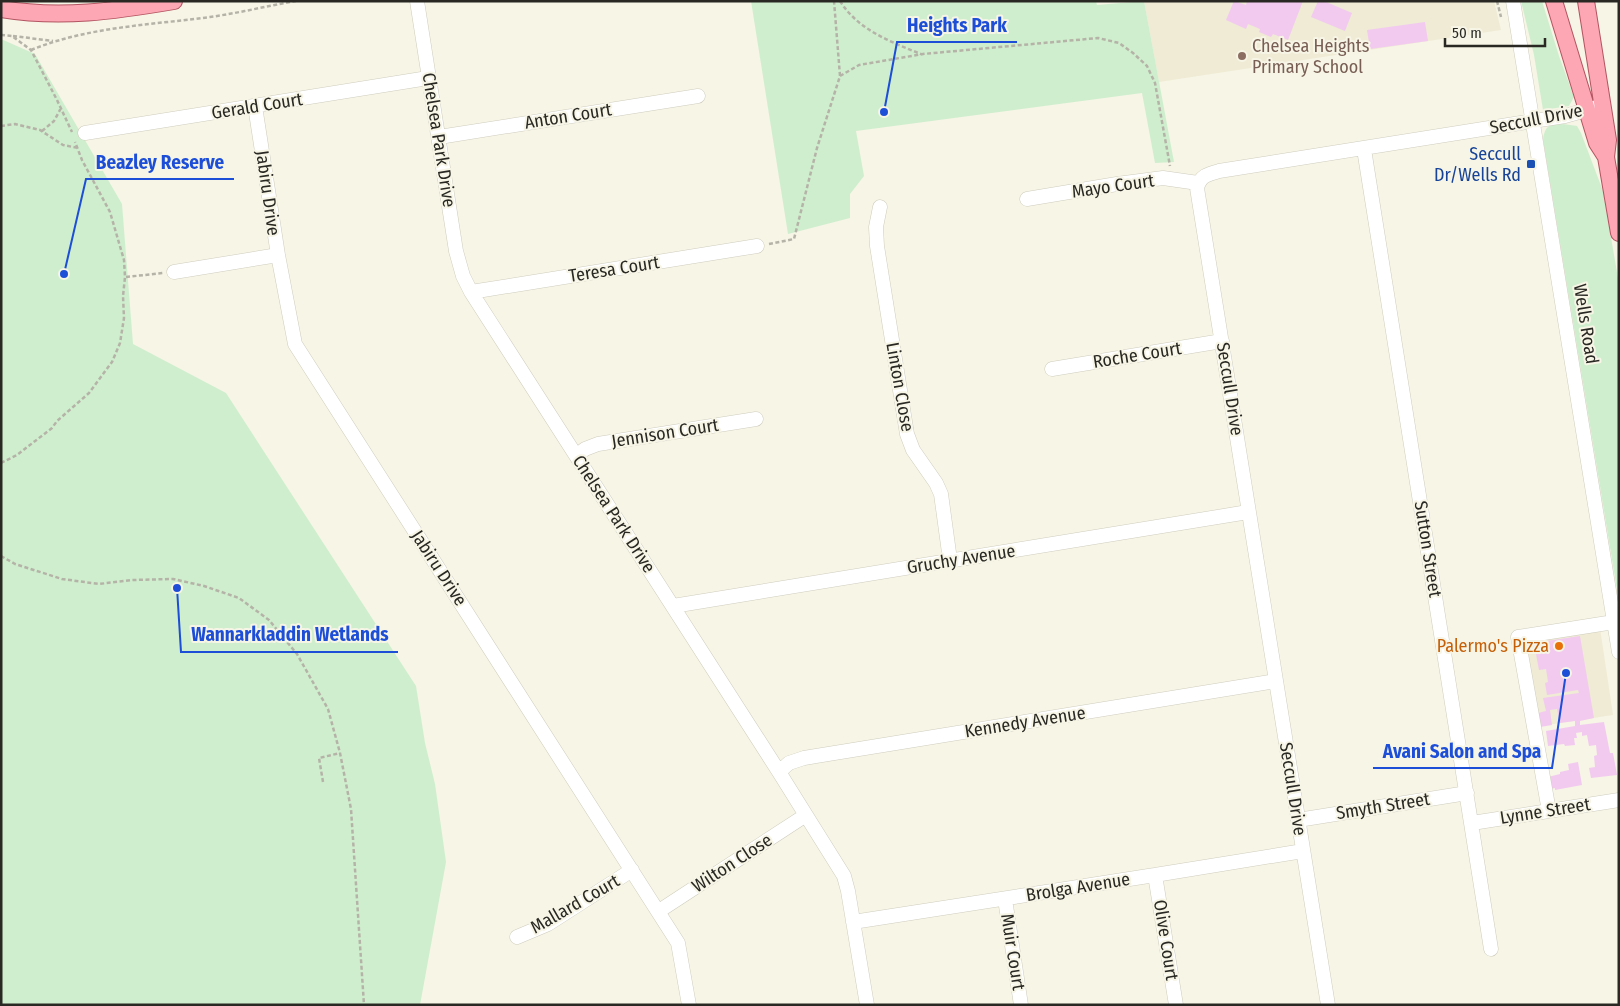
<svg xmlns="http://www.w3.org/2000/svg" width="1620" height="1006" font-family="'Fira Sans Condensed',sans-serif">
  <rect width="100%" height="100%" fill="#f7f5e6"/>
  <path fill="#efebd5" d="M1144,1H1494L1501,30L1159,82Z
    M1600,628L1613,715L1527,728L1513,635Z"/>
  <path fill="#cfeece" d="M751,1H1096L1097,5L1144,1L1174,162L1155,163L1142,93L856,131L864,176L850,194V218L788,234Z
    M1521,1H1542L1559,56L1574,97L1569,106L1543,110L1534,55Z
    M1,39L35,54L122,204L133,344L226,393L416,686L425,743L435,784L446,862L420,1005H1Z
    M1563,124L1577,126L1581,133L1603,191L1619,284V602L1543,139C1546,124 1549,125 1563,124Z"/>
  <path fill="#f2caf0" d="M1234,1L1246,5L1247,1H1303L1288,40L1273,34L1271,37L1259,32L1260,29L1248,24L1246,29L1226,20Z
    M1318,1H1324L1352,13L1345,31L1311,17Z
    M1425,22L1428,41L1370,49L1367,30Z
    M1580,636L1594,718L1580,721V725L1604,722L1610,753H1613L1617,775L1591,778L1589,768L1595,767L1594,756L1597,755L1596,745L1589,746L1587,735L1582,736V732L1576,733L1577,738H1574L1575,745L1565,746L1564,744L1548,746L1546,731L1575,726V721L1560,723L1557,709L1550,710L1552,725L1540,727L1538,713L1546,711L1543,698L1579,693L1578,690L1547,695L1545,683L1548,682L1546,669L1539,670L1534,643Z
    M1578,762L1582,785L1555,790V788L1550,789L1548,777L1560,774V772L1569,770L1568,764Z"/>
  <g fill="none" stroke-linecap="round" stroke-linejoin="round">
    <defs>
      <path id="minor" d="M417,1L456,251L463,276L471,292L779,772L844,876L848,891L867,1005
        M1513,1L1619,652
        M255,106L278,255L295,344L678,943L689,1005
        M85,133L428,78
        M439,137L698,96
        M1364,149L1491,949
        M1027,199L1117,184L1163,178L1198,183
        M880,207L876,227L877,246L907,434L913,450L936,483L941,494L950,560
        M174,272L278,255
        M471,292L757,246
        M1052,369L1222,341
        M577,455L585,449L598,444L756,419
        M673,606L1248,512
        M779,772L789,763L804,758L1276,681
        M1549,811L1518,637L1614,622
        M1298,820L1467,793
        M1472,823L1619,800
        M1155,875L1176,1005
        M1005,899L1021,1005
        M659,911L806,815
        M853,922L1155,875L1303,851
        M517,937L548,924L632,870
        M1328,1005L1197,188C1200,176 1208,174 1219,171L1565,116L1597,107"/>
      <path id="major" d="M1554,1L1597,143L1606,157
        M1586,1L1608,140L1606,157L1619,233
        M1,9C61,19 115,11 174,1"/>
    </defs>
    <use href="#minor" stroke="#cfcdbe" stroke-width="15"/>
    <use href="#major" stroke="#b25461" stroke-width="18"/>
    <path stroke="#b5b3a7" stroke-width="2.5" stroke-dasharray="4 2.5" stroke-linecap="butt" d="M840,1C858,30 891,42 921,54
      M1497,1L1501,17
      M1,35L12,36L31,50L57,100L72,132
      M13,36L53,41
      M31,50C87,27 150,25 210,17C239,13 267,6 296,1
      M840,76L859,65L923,54L1098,38L1119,43L1133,53L1147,66L1155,83L1170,166
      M1,126L15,124L40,130L63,145L78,148
      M42,131L54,121L61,108
      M769,244L794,239L817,148L840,76L834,1
      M126,277L163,273
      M1,463L17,455L52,428L57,421L89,393L112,362L120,343L124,318L123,296L125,277L124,260L110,212L82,160L75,142
      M1,556L15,564L62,579L99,584L132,580L173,579L204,586L239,598L269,620L297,654L328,709L340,753L351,809L364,1005
      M323,782L319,758L340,753"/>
    <use href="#minor" stroke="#fff" stroke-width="14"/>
    <use href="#major" stroke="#fda6b4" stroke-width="16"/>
  </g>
  <circle fill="#8d6e63" stroke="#f7f5e6" stroke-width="2" cx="1242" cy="56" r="5"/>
  <rect fill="#1a4fb4" stroke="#f7f5e6" stroke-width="2" x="1526" y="159" width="10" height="10" rx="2.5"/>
  <circle fill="#e8710a" stroke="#f7f5e6" stroke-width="2" cx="1559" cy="646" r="5"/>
  <g text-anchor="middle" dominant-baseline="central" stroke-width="4" stroke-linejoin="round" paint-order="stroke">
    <g font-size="18" fill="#785e54" stroke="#f7f5e6" text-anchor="start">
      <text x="1252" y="46">Chelsea Heights<tspan x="1252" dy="21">Primary School</tspan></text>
    </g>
    <g font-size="18" fill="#292823" stroke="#f7f5e6">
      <text transform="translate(257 106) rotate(-9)">Gerald Court</text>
      <text transform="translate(568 116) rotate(-9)">Anton Court</text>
      <text transform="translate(1536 119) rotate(-11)">Seccull Drive</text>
      <text transform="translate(439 140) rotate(81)">Chelsea Park Drive</text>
      <text transform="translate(1113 186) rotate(-8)">Mayo Court</text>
      <text transform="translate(268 193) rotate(82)">Jabiru Drive</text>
      <text transform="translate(614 269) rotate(-9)">Teresa Court</text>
      <text transform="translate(1586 324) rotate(81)">Wells Road</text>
      <text transform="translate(1137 355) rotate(-9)">Roche Court</text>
      <text transform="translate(900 387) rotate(80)">Linton Close</text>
      <text transform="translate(1230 389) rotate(81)">Seccull Drive</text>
      <text transform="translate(665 433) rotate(-9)">Jennison Court</text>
      <text transform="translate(614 514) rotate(57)">Chelsea Park Drive</text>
      <text transform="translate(1428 549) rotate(81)">Sutton Street</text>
      <text transform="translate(961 559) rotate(-9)">Gruchy Avenue</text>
      <text transform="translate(439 568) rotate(57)">Jabiru Drive</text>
      <text transform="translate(1025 722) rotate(-9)">Kennedy Avenue</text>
      <text transform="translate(1293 789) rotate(81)">Seccull Drive</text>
      <text transform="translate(1383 806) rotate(-9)">Smyth Street</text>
      <text transform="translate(1545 811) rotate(-9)">Lynne Street</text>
      <text transform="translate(732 863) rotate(-33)">Wilton Close</text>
      <text transform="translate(1078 887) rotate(-9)">Brolga Avenue</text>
      <text transform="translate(575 904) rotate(-30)">Mallard Court</text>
      <text transform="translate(1166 940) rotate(81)">Olive Court</text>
      <text transform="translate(1013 952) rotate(81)">Muir Court</text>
    </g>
    <g font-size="18" fill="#164399" stroke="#f7f5e6" text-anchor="end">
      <text x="1521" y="154">Seccull<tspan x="1521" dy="21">Dr/Wells Rd</tspan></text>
    </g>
    <g font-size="18" fill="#c56008" stroke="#f7f5e6" text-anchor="end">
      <text x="1549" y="646">Palermo's Pizza</text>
    </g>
  </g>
  <path fill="none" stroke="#1d4ed8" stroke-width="2" d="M884 112L897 42H1017M64 274L86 179H234M177 588L181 652H398M1566 673L1552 768H1373"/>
  <g fill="#1d4ed8" stroke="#f7f5e6" stroke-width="2">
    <circle cx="884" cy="112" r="5"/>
    <circle cx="64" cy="274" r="5"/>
    <circle cx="177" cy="588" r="5"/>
    <circle cx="1566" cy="673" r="5"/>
  </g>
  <g font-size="19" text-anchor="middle" font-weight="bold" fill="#1d4ed8" stroke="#f7f5e6" stroke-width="4" stroke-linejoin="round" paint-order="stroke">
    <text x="957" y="32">Heights Park</text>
    <text x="160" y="169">Beazley Reserve</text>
    <text x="290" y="641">Wannarkladdin Wetlands</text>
    <text x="1462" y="758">Avani Salon and Spa</text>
  </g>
  <rect width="1620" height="1006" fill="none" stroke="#292823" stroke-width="5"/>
  <path d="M1445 38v8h100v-8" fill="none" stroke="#292823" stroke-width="2.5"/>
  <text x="1452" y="38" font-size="15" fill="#292823" stroke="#f7f5e6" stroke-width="4" paint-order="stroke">50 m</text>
</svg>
